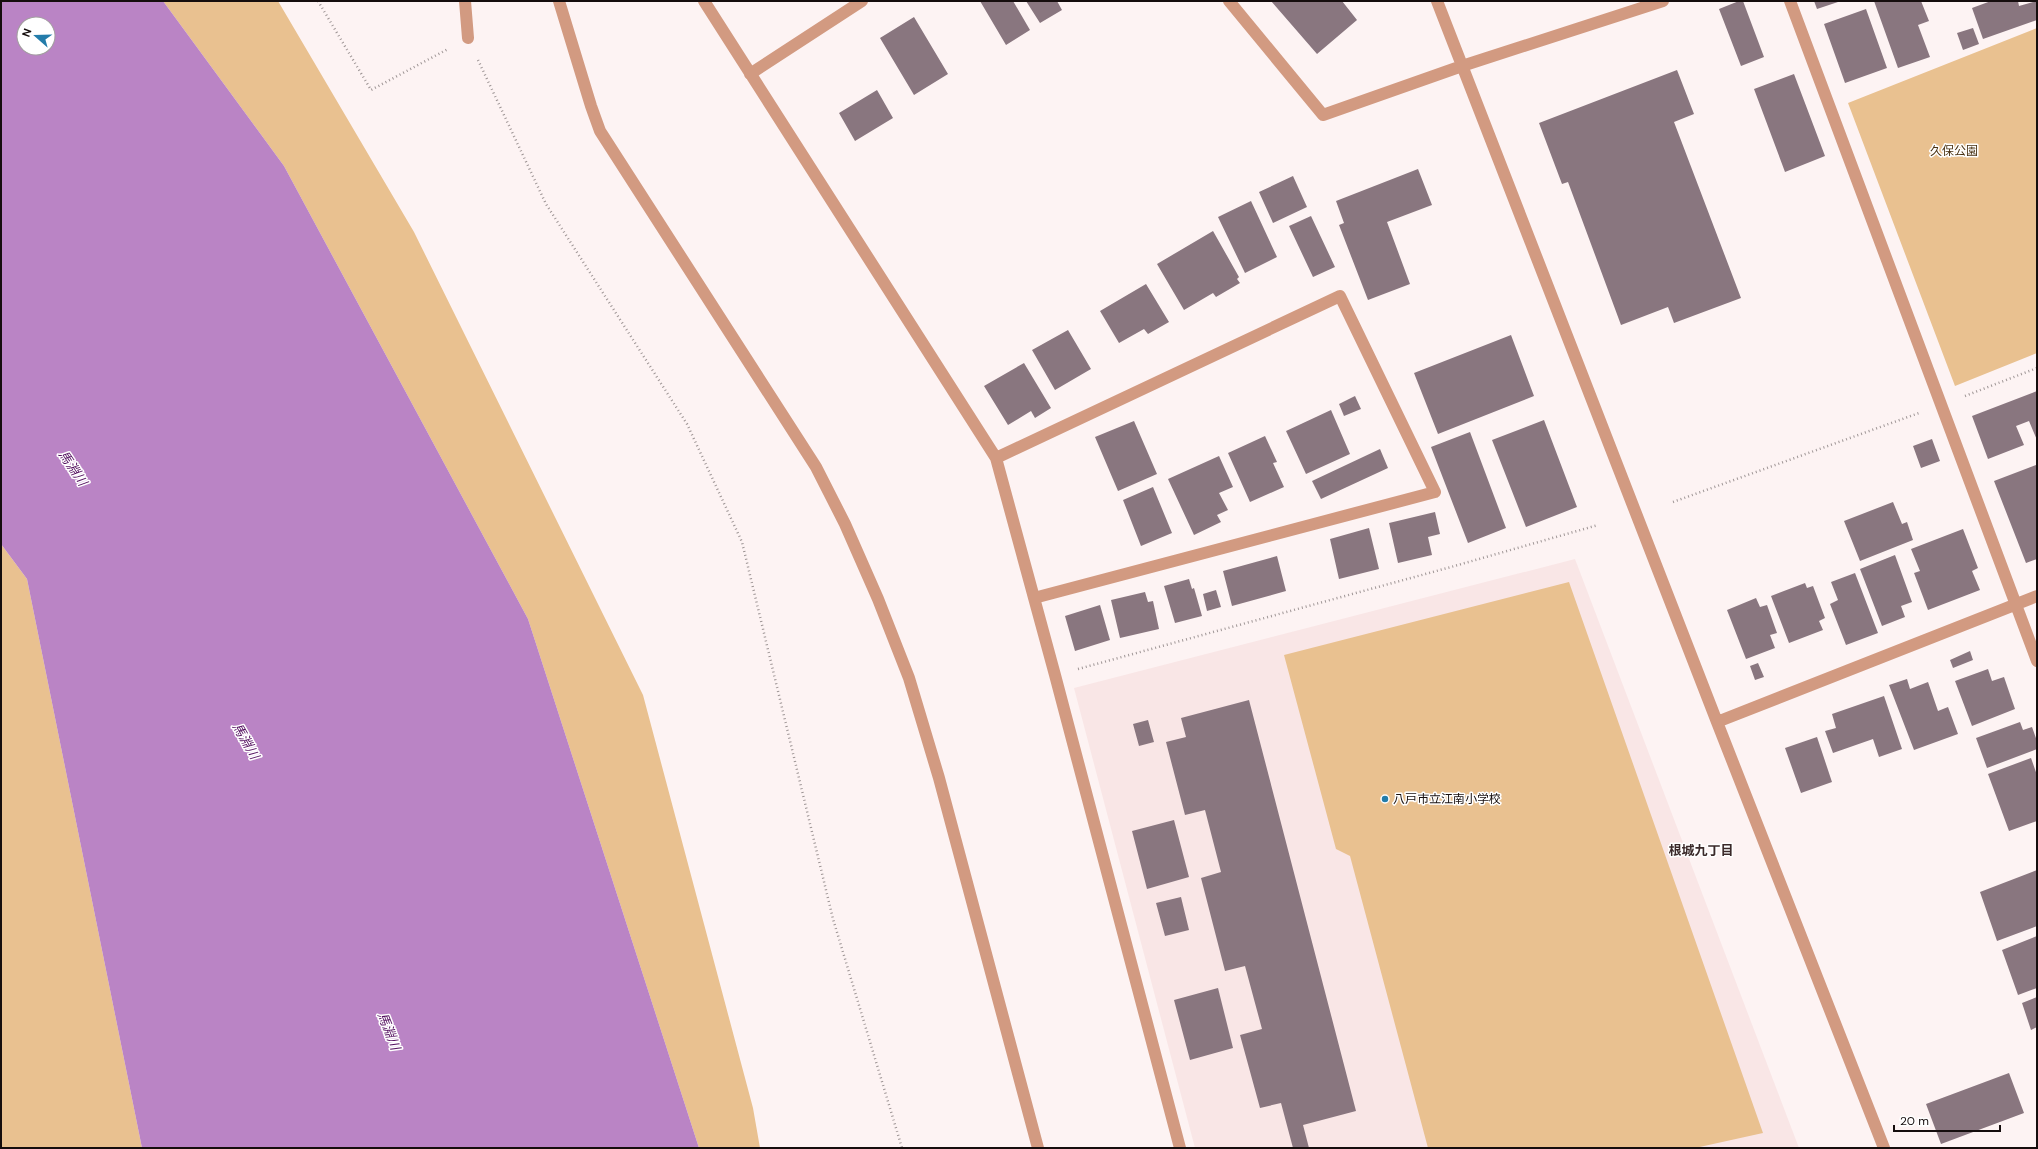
<svg xmlns="http://www.w3.org/2000/svg" width="2038" height="1149" font-family="'DM Sans','Noto Sans JP',sans-serif">
  <rect width="100%" height="100%" fill="#fdf3f3"/>
  <path fill="#f9e6e6" d="M1575,559L1799,1148H1195L1074,688Z"/>
  <path fill="#e9c190" d="M163,1H278L414,232L643,695L753,1108L760,1148H699L528,619L284,166Z
    M2037,28V353L1955,386L1848,103Z
    M1,544L27,579L142,1148H1Z
    M1569,582L1763,1133L1695,1148H1428L1350,856L1336,849L1284,655Z"/>
  <path fill="#ba84c5" fill-rule="evenodd" d="M1,1H163L284,166L528,619L699,1148H142L27,579L1,544ZM24,24H48V48H24Z"/>
  <path fill="#89767f" d="M980,1H1013L1030,30L1006,45Z
    M1026,1H1057L1062,10L1040,23Z
    M1271,1H1342L1357,20L1317,54Z
    M1739,1H1743L1764,57L1741,66L1719,9Z
    M1814,1H1841L1817,9Z
    M1874,1H1921L1929,21L1918,25L1930,57L1898,68Z
    M1991,1H2018L2019,6L2037,1V20L1983,39L1972,8Z
    M1866,9L1887,68L1845,83L1824,24Z
    M914,17L948,74L914,95L880,38Z
    M1973,28L1979,44L1963,50L1957,33Z
    M1677,70L1694,114L1674,122L1741,298L1674,323L1668,307L1621,325L1568,182L1562,184L1539,123Z
    M1794,74L1825,156L1785,172L1754,89Z
    M877,90L893,118L855,141L839,113Z
    M1418,169L1432,205L1387,222L1410,284L1368,300L1339,225L1344,223L1336,201Z
    M1293,176L1307,207L1273,223L1259,192Z
    M1251,201L1277,257L1245,273L1218,217Z
    M1311,216L1335,267L1313,277L1289,226Z
    M1213,231L1239,277L1237,279L1240,283L1216,297L1213,293L1184,310L1157,264Z
    M1146,284L1169,322L1148,334L1144,329L1119,343L1100,311Z
    M1068,330L1091,369L1055,390L1032,350Z
    M1511,335L1534,396L1438,434L1414,373Z
    M1024,363L1051,408L1035,418L1031,411L1008,425L984,386Z
    M2037,391V440L2029,421L2016,426L2024,445L1988,459L1972,416Z
    M1355,396L1361,409L1344,416L1339,404Z
    M1331,410L1350,454L1306,474L1286,431Z
    M1544,420L1577,507L1526,527L1492,440Z
    M1134,421L1157,474L1118,491L1095,437Z
    M1470,432L1506,528L1468,543L1431,447Z
    M1265,436L1277,462L1273,463L1284,487L1250,502L1228,453Z
    M1932,439L1940,461L1921,468L1913,446Z
    M1380,449L1388,468L1321,499L1312,481Z
    M1219,456L1233,487L1219,493L1228,510L1217,515L1221,522L1194,535L1168,479Z
    M2036,465L2037,559L2026,563L1994,481Z
    M1153,487L1172,533L1141,546L1123,500Z
    M1893,502L1902,524L1907,522L1913,540L1860,561L1844,521Z
    M1435,512L1440,534L1428,537L1432,555L1398,563L1389,523Z
    M1369,528L1379,569L1339,579L1330,539Z
    M1963,529L1978,568L1972,571L1980,590L1928,610L1914,573L1920,571L1911,549Z
    M1895,555L1912,602L1901,606L1905,617L1882,626L1860,569Z
    M1277,556L1286,591L1232,606L1223,571Z
    M1855,573L1878,633L1846,645L1830,604L1838,600L1831,582Z
    M1189,579L1192,589L1194,588L1202,616L1175,623L1164,586Z
    M1805,583L1807,588L1813,586L1825,618L1819,621L1823,630L1789,643L1771,596Z
    M1216,590L1221,607L1207,611L1203,594Z
    M1145,592L1148,602L1153,601L1159,629L1120,638L1111,600Z
    M1756,598L1760,607L1767,605L1777,633L1770,635L1775,648L1746,659L1727,610Z
    M1100,605L1110,640L1075,651L1065,616Z
    M1970,651L1973,660L1953,668L1950,660Z
    M1758,663L1764,677L1755,680L1750,666Z
    M1988,669L1992,681L2004,677L2015,709L1972,726L1955,681Z
    M1907,679L1910,689L1928,682L1938,711L1948,707L1958,734L1914,750L1889,685Z
    M1884,696L1902,749L1879,757L1873,739L1833,753L1825,731L1836,728L1832,714Z
    M1249,700L1356,1111L1303,1125L1309,1148H1293L1281,1103L1260,1108L1240,1035L1262,1029L1245,966L1225,971L1201,878L1221,872L1205,810L1185,815L1166,742L1186,737L1181,718Z
    M1148,720L1154,742L1139,746L1133,724Z
    M2020,722L2023,730L2032,727L2037,741V749L1987,768L1976,738Z
    M1817,737L1832,782L1801,793L1785,748Z
    M2031,758L2037,775V821L2009,831L1988,774Z
    M1174,820L1189,877L1147,889L1132,831Z
    M2037,870V926L1997,941L1980,892Z
    M1181,897L1189,930L1165,936L1156,903Z
    M2037,936V988L2018,995L2002,950Z
    M1218,988L1233,1048L1190,1060L1174,1000Z
    M2037,997V1027L2031,1030L2022,1003Z
    M2009,1073L2024,1113L1941,1144L1926,1104Z"/>
  <g fill="none" stroke-linecap="round" stroke-linejoin="round">
    <path stroke="#9f9696" stroke-width="2.5" stroke-dasharray="1 3" stroke-linecap="butt" d="M318,1L371,90L448,49
      M478,60L546,204L687,424L742,542L833,919L902,1148
      M1965,396L2037,368
      M1673,502L1919,413
      M1078,669L1451,567L1598,525"/>
    <path stroke="#d29a81" stroke-width="12" d="M465,1L468,38
      M559,1L591,106L600,131L816,467L845,524L878,599L909,678L939,778L1038,1148
      M704,1L996,458L1055,675L1180,1148
      M1229,1L1323,115L1462,66L1663,1
      M1437,1L1717,722L1884,1148
      M1790,1L2037,661
      M750,74L862,1
      M996,458L1340,296L1435,492L1034,598
      M1717,722L2037,596"/>
  </g>
  <circle fill="#237caa" stroke="#fff" stroke-width="1.5" cx="1385" cy="799" r="4"/>
  <g text-anchor="middle" dominant-baseline="central" stroke-width="3" stroke-linejoin="round" paint-order="stroke">
    <g font-size="12" fill="#483112" stroke="#fff">
      <text x="1954" y="151">久保公園</text>
    </g>
    <g font-size="12" fill="#150d0d" stroke="#fff" text-anchor="start">
      <text x="1393" y="799">八戸市立江南小学校</text>
    </g>
    <g font-size="13" font-style="italic" fill="#520e5e" stroke="#fff">
      <text transform="translate(73 468) rotate(56)">馬淵川</text>
      <text transform="translate(246 741) rotate(60)">馬淵川</text>
      <text transform="translate(389 1031) rotate(69)">馬淵川</text>
    </g>
    <g font-size="13" font-weight="bold" fill="#3a2929" stroke="#fff">
      <text x="1701" y="850">根城九丁目</text>
    </g>
  </g>
  <rect width="2038" height="1149" fill="none" stroke="#150d0d" stroke-width="4"/>
  <g transform="translate(36 36) rotate(290)"><circle r="19" fill="#ffffff" stroke="#a19e9e"/>
  <path d="M0-3L7 15L0 10L-7 15Z" fill="#237caa"/>
  <text y="-6" font-size="11" font-weight="bold" text-anchor="middle" fill="#150d0d">N</text>
  </g>
  <path d="M1894 1125v6h106v-6" fill="none" stroke="#150d0d" stroke-width="2"/>
  <text x="1900" y="1125" font-size="12" fill="#150d0d" stroke="#ffffff" stroke-width="3" paint-order="stroke">20 m</text>
</svg>
